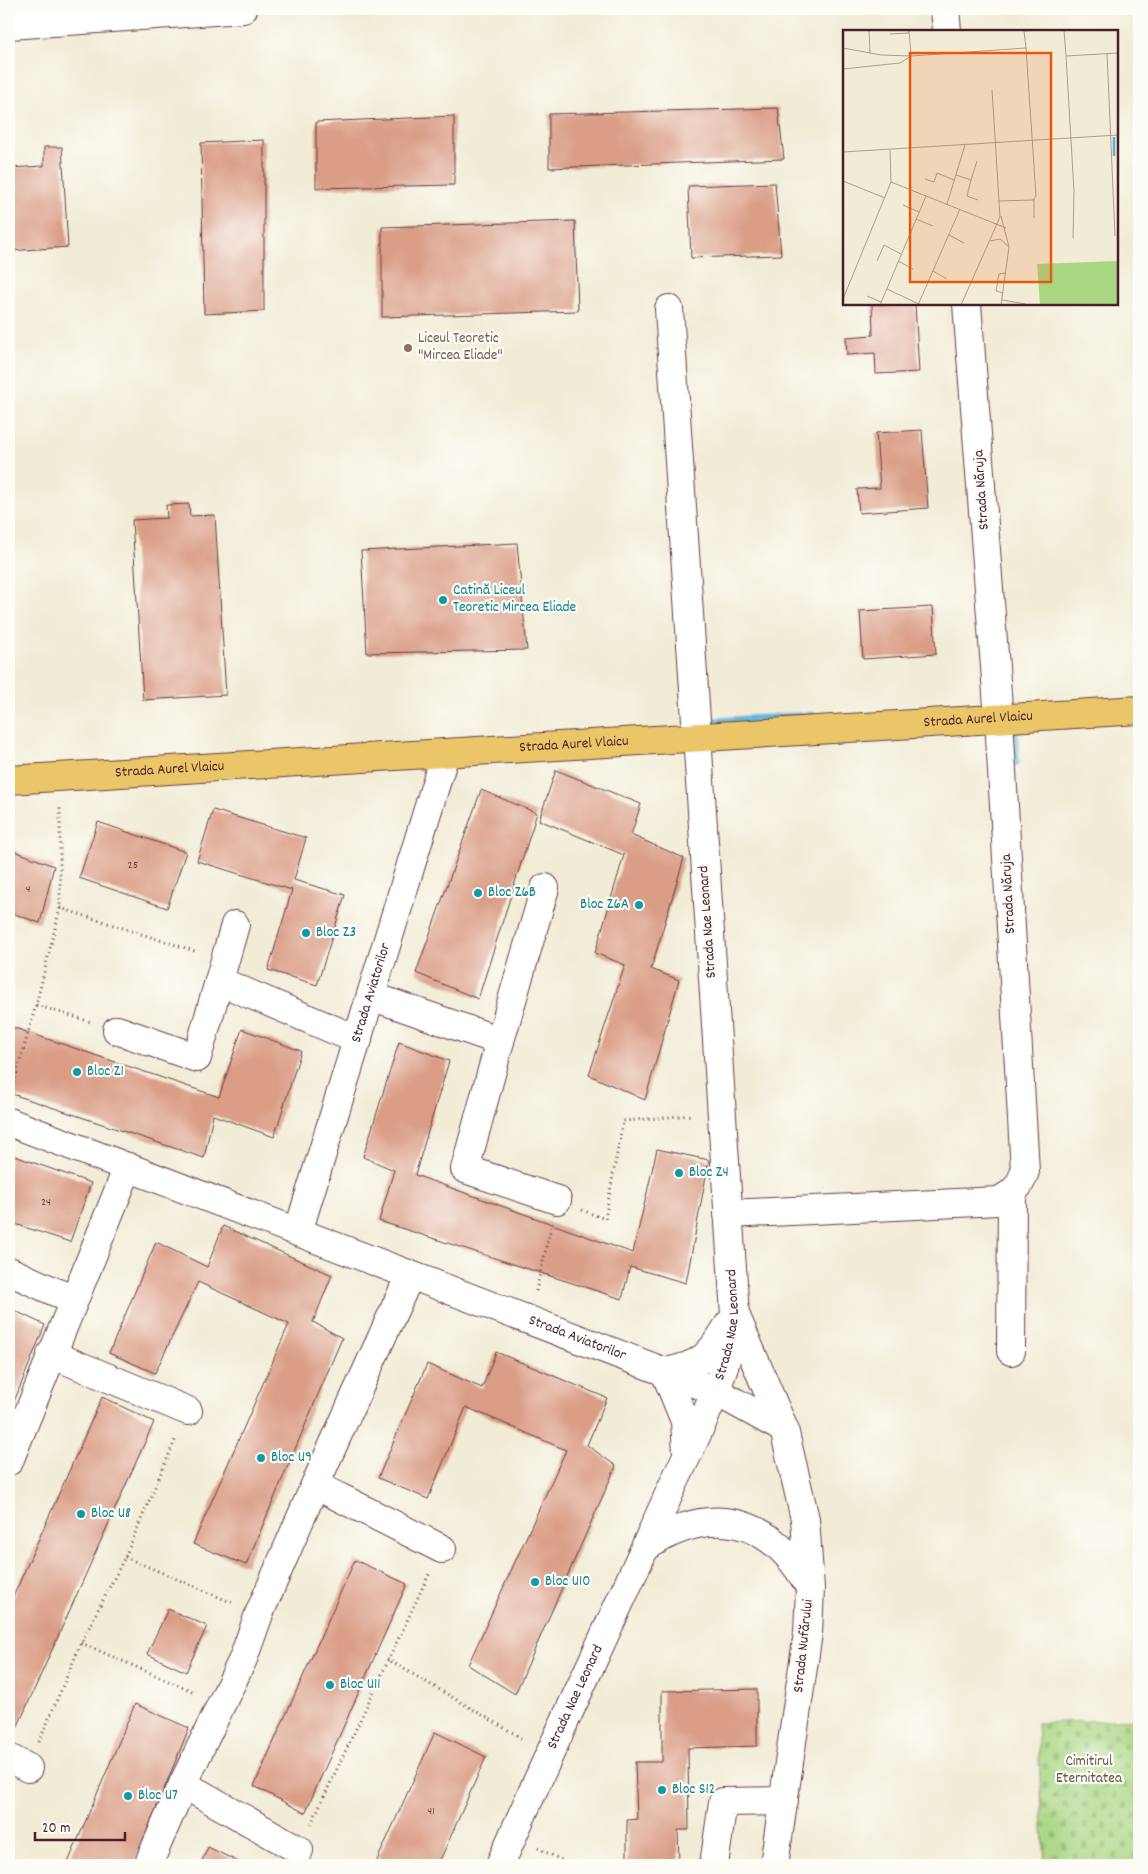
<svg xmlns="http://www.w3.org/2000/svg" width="1148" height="1874" font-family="Dekko,sans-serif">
  <defs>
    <pattern id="cemetery-stones" width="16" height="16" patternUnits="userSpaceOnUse" patternTransform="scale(1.25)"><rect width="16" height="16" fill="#a8d683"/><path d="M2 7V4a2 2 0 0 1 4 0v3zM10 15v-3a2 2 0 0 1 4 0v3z" fill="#92b771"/></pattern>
  </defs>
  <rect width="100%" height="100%" fill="#fdfcf7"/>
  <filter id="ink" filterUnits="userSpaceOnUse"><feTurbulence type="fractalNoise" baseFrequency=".02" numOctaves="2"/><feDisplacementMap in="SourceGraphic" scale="10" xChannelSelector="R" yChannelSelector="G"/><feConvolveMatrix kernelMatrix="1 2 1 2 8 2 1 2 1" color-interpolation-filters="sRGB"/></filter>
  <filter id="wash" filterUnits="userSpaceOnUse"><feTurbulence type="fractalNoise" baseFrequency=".0096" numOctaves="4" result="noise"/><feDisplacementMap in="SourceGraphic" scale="20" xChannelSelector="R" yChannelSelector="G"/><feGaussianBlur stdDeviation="1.12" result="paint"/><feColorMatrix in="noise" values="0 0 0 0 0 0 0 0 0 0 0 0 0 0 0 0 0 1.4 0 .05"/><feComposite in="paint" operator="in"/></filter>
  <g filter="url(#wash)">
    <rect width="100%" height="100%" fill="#f2ecd6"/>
    <path fill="url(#cemetery-stones)" stroke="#797a57" d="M1139,1719V1865H1045L1037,1723Z"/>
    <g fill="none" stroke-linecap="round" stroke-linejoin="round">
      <path stroke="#59b1d6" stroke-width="9" d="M698,723L812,716
        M1015,762L1014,728L1022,727"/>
    </g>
    <g id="blocks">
      <path fill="#da9e87" d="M778,108L784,159L549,168V114Z
        M454,116V185L316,188V122Z
        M264,140V311L204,314L201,143Z
        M44,147H62L68,247L9,251V168L44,166Z
        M775,183L781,255L691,258L688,186Z
        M575,221L578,311L382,317V227Z
        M872,304H915L919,372L876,374L875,353L847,355L846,337L873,335Z
        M922,430L928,508L859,513L857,489L880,488L876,433Z
        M189,504L190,516L215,515L226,695L143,700L132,520L167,518L166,505Z
        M517,543L527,650L367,653L361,551Z
        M933,607L936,654L863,659L860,611Z
        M556,770L641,804L631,835L684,858L651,969L679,980L645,1100L589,1075L625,965L595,953L624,855L539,820Z
        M481,790L537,813L478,999L416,973Z
        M213,810L306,838L294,880L345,895L317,985L268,970L292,890L197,861Z
        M98,822L186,852L167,908L79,878Z
        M9,849L54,866L40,923L9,912Z
        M9,1026L219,1097L242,1029L301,1051L274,1137L213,1115L204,1158L9,1093Z
        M399,1042L449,1061L415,1175L633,1253L657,1149L709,1160L686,1283L630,1267L622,1299L379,1221L394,1170L363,1157Z
        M9,1154L91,1183L70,1242L9,1222Z
        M223,1226L332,1275L313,1322L342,1338L246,1565L193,1544L289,1324L198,1282L155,1373L109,1353L156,1242L207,1267Z
        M9,1308L45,1325L9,1414Z
        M496,1352L607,1398L587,1445L616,1466L515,1694L468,1665L566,1450L466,1407L428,1499L378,1478L427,1364L482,1388Z
        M102,1397L154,1422L17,1728L9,1724V1606Z
        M355,1560L407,1584L305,1813L254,1786Z
        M168,1609L207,1626L186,1672L147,1654Z
        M757,1689V1746L688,1748L689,1830H678L679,1865H627V1820L637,1819L635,1762H662V1691Z
        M135,1704L189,1728L133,1865H67Z
        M435,1732L486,1757L438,1865H375Z
        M208,1847L245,1865H200Z"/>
    </g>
  </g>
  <g filter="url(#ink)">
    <use href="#blocks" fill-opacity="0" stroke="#633e45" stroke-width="1"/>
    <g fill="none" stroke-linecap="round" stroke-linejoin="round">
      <defs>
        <g id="minor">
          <path d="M945,9L947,31"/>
          <path d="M9,25L243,9"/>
          <path d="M219,981L235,925"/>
          <path d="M371,996L500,1041L545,888"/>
          <path d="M117,1030L197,1058L219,981L358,1040"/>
          <path d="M500,1041L465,1169L557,1200"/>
          <path id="s1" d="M9,1122L715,1391L784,1429"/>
          <path d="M728,1214L998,1201C1013,1194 1020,1187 1025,1171L999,719L967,304"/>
          <path id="s2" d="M298,1232L445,754"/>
          <path d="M9,1271L73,1300"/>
          <path d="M735,1314L784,1429L805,1519L810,1588L808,1633L774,1865"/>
          <path d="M1011,1351L1012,1195"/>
          <path d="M51,1354L188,1411"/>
          <path d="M687,1452L685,1421L665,1372C703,1365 710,1355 729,1324"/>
          <path d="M9,1461L128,1167"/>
          <path d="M315,1485L442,1549"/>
          <path d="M646,1547C711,1503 769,1517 808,1584"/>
          <path d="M9,1758L28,1768"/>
          <path d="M183,1784L299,1850"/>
          <path d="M148,1865L183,1784L243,1659L259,1614L315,1485L410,1275"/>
          <path id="s3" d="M500,1865C554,1740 614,1618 669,1494C695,1436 729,1378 735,1314L669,309"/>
          <path d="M714,1865L723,1802L784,1801"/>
        </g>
        <g id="major">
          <path id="s4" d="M9,780L1139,710"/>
        </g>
      </defs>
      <use href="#minor" stroke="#633e45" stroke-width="30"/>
      <use href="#major" stroke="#633e45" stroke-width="30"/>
      <path stroke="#633e45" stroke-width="3" stroke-dasharray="1 4" stroke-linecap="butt" d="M60,908L198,952
        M36,1005L91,1022
        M11,1093L36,1005L60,908V806
        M582,1210L605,1219L623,1121L692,1115
        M536,1291L551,1227
        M125,1557L233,1603
        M81,1643L194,1692
        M387,1659L525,1740
        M39,1742L81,1643L125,1557L176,1438
        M311,1824L429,1574
        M538,1848L571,1865"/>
      <use href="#minor" stroke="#fff" stroke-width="28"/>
      <use href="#major" stroke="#ebc669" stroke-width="28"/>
    </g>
  </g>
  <circle fill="#8d6e63" stroke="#fdfcf7" stroke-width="2" cx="408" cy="348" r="5"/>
  <g fill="#0f9aa8" stroke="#fdfcf7" stroke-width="2">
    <circle cx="443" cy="600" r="5"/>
    <circle cx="478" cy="893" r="5"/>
    <circle cx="639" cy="905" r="5"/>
    <circle cx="306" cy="933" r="5"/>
    <circle cx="77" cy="1072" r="5"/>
    <circle cx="679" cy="1173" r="5"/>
    <circle cx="261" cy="1458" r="5"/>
    <circle cx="81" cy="1514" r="5"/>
    <circle cx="535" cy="1582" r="5"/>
    <circle cx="330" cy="1685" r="5"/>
    <circle cx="662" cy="1790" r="5"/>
    <circle cx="128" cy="1796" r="5"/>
  </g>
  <g text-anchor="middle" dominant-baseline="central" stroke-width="4.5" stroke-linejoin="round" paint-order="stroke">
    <g font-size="12" fill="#6e3f42">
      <text x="133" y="865">25</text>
      <text x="28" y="889">4</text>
      <text x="46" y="1202">24</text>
      <text x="431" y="1811">41</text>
    </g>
    <g font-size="15" fill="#785e54" stroke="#fdfcf7" text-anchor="start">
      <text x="418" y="339">Liceul Teoretic<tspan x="418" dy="17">"Mircea Eliade"</tspan></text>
    </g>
    <g font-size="15" fill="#4a1f2b" stroke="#fdfcf7">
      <text transform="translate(982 490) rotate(-94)">Strada Năruja</text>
      <text stroke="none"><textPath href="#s4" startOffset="971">Strada Aurel Vlaicu</textPath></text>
      <text stroke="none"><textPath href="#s4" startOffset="566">Strada Aurel Vlaicu</textPath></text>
      <text stroke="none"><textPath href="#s4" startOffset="161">Strada Aurel Vlaicu</textPath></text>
      <text transform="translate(1009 894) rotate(-93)">Strada Năruja</text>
      <text transform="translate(708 922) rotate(-94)">Strada Nae Leonard</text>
      <text stroke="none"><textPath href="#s2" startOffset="250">Strada Aviatorilor</textPath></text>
      <text stroke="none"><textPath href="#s3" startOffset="589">Strada Nae Leonard</textPath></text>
      <text stroke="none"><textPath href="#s1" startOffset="608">Strada Aviatorilor</textPath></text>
      <text transform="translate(804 1646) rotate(-84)">Strada Nufărului</text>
      <text stroke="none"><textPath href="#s3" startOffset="184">Strada Nae Leonard</textPath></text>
    </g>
    <g font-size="15" fill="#0d838f" stroke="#fdfcf7" text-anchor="start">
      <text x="453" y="591">Catină Liceul<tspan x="453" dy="17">Teoretic Mircea Eliade</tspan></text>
      <text x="488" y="893">Bloc Z6B</text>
      <text x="629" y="905" text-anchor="end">Bloc Z6A</text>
      <text x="316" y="933">Bloc Z3</text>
      <text x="87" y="1072">Bloc Z1</text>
      <text x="689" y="1173">Bloc Z4</text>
      <text x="271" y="1458">Bloc U9</text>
      <text x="91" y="1514">Bloc U8</text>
      <text x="545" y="1582">Bloc U10</text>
      <text x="340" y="1685">Bloc U11</text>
      <text x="672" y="1790">Bloc S12</text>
      <text x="138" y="1796">Bloc U7</text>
    </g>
    <g font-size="15" fill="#665645" stroke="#fdfcf7">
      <text x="1089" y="1762">Cimitirul<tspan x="1089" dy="17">Eternitatea</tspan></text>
    </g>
  </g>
  <g transform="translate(843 30)">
    <rect width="275" height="275" fill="#f2ecd6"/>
    <path d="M275,231V275H197L194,234Z" fill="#a8d683"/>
    <path fill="none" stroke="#59b1d6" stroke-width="2.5" d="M271,107V126"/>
    <path fill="none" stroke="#af9a92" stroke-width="1" d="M26,0L27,23M66,0L68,26M221,0L223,26L275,23M47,4L66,3M0,18L38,25L68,26L183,18L181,1L197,0M264,23L272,206M223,26L231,161L230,208M0,39L57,33L68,26M0,122L275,105M113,145L128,150L134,131M82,149L91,152L94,143L111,150M128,150L124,166L135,170M0,151L42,168M48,152L163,198M156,171L190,170L193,166L183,18M104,174L122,115M60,175L76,182M158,186L166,217L158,275M191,188V169M73,189L90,196M106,205L121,213M147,211L157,209L166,217M34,231L41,215L58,224M55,231L70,239M90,241L104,249M44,259L76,274M160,263L153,261L156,244L163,243M24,266L38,272M0,269L48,152L47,120M159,270L183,274M37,275L83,166M75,275L117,179M118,275L157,187L149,60"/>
    <path fill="#e8590c" fill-opacity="0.15" stroke="#e8590c" stroke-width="2.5" d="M67,23H208V252H67Z"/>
    <rect width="275" height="275" fill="none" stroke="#4a1f2b" stroke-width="2.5"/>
  </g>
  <rect width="1148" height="1874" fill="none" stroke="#fdfcf7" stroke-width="30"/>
  <path d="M35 1832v8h90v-8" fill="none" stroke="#4a1f2b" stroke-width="2.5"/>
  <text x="42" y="1832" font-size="15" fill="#4a1f2b" stroke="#fdfcf7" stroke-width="4" paint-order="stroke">20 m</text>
</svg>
